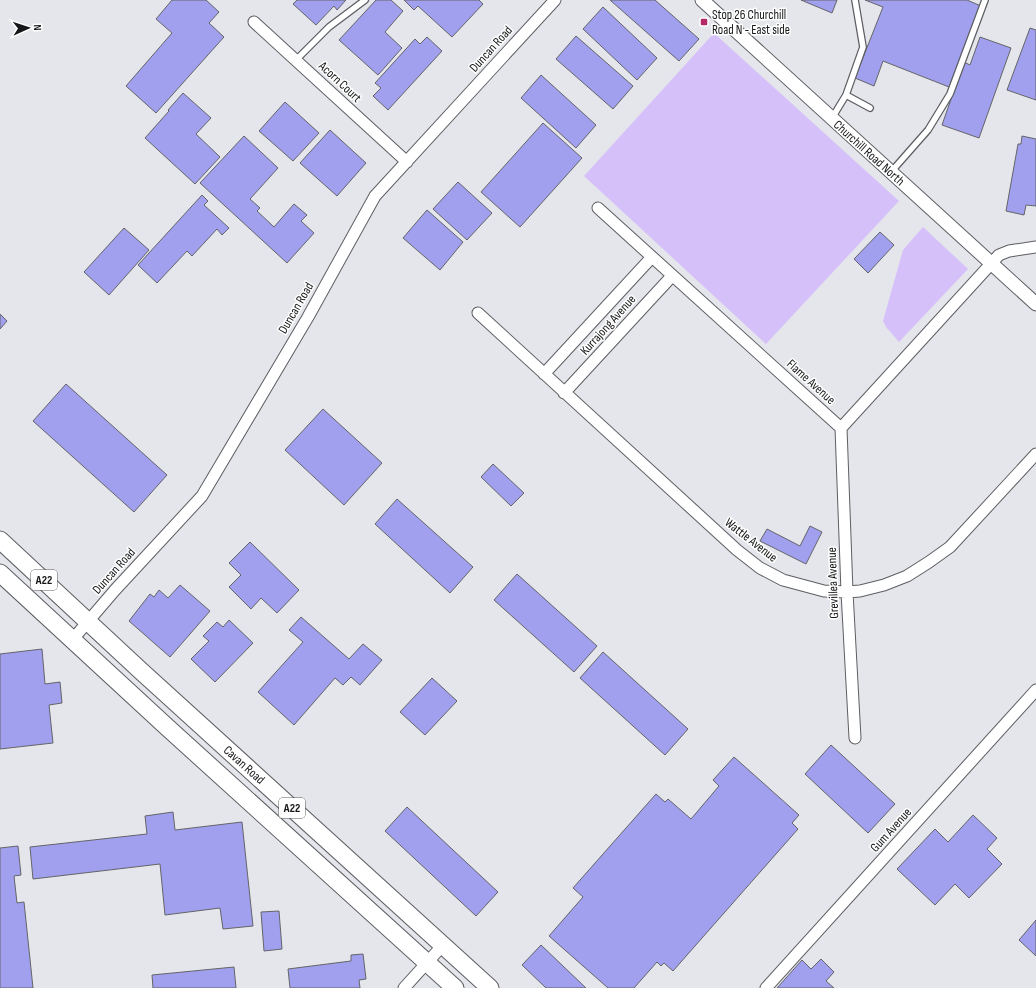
<svg xmlns="http://www.w3.org/2000/svg" width="1036" height="988" font-family="'Sofia Sans Condensed',sans-serif">
  <rect width="100%" height="100%" fill="#e4e6eb"/>
  <path fill="#d6c0fa" d="M714,33L899,201L766,344L584,176Z
    M923,227L968,269L899,342L886,327L883,321L903,250Z"/>
  <path fill="#a0a0ef" stroke="#646468" d="M172,0H206L219,12L209,23L224,37L156,113L126,86L172,33L156,19Z
    M297,0H346L337,10L334,6L316,25L293,4Z
    M376,0H391L403,11L385,32L402,48L378,75L339,40Z
    M404,0H479L483,4L452,37L418,6L414,10Z
    M610,0H655L699,39L679,61Z
    M801,0H837L832,13Z
    M865,0H967L981,6L949,87L883,61L874,86L855,78L883,7Z
    M603,7L657,58L637,80L583,29Z
    M1030,28L1036,30V100L1007,90Z
    M576,36L633,86L613,109L556,59Z
    M427,37L442,51L388,110L373,96L381,88L375,83L415,39L420,44Z
    M980,37L1011,48L979,138L942,125L964,62L970,65Z
    M541,75L596,125L576,148L521,98Z
    M183,93L211,118L196,134L220,157L195,184L145,138L169,111L168,110Z
    M285,102L319,133L293,161L259,131Z
    M543,123L582,158L520,227L481,192Z
    M330,130L366,163L337,196L300,163Z
    M244,136L278,168L250,199L260,208L257,211L274,227L294,204L307,215L301,221L314,233L287,263L200,183Z
    M1022,136L1036,139V206L1026,205L1024,215L1006,211L1018,144H1021Z
    M458,182L492,213L467,240L433,209Z
    M202,195L208,201L204,205L229,228L222,235L217,229L192,256L187,251L157,283L138,265Z
    M427,210L463,242L440,270L403,238Z
    M124,228L149,250L109,295L84,272Z
    M880,232L894,245L868,273L854,259Z
    M0,314L7,321L0,329Z
    M66,384L167,475L134,512L33,421Z
    M323,409L382,463L344,505L285,450Z
    M493,464L524,493L511,506L481,477Z
    M397,499L473,567L450,593L375,524Z
    M810,526L822,532L806,564L760,541L767,529L800,546Z
    M250,542L299,590L277,613L261,598L251,609L229,587L241,575L229,563Z
    M517,574L597,646L574,672L494,600Z
    M180,585L210,611L170,657L129,621L150,594L154,597L159,590L168,598Z
    M301,617L349,659L363,644L382,660L360,685L351,677L343,685L335,678L294,725L258,692L303,642L289,630Z
    M229,620L253,643L215,682L191,659L209,641L203,636L217,622L223,627Z
    M42,649L45,684L60,682L62,703L49,705L53,743L0,749V654Z
    M603,652L688,729L665,755L580,678Z
    M432,678L457,701L425,735L400,712Z
    M831,745L895,804L868,833L805,774Z
    M734,757L799,815L792,823L798,829L673,971L664,963L661,966L657,962L634,988H608L549,936L583,897L573,888L656,794L665,802L668,799L691,819L719,786L713,780Z
    M407,807L498,892L476,916L385,831Z
    M173,812L175,830L242,822L253,926L223,929L220,908L165,915L160,864L33,879L30,847L147,834L145,816Z
    M973,815L997,838L987,849L1002,864L969,898L955,884L935,905L897,869L935,829L948,842Z
    M18,846L21,875L14,876L17,903L24,902L33,988H0V848Z
    M279,911L282,949L264,951L261,912Z
    M1036,920V956L1019,940Z
    M541,945L586,988H546L522,965Z
    M363,954L366,979L359,980L360,988H290L288,969L351,961V955Z
    M821,959L834,972L826,981L834,988H777L802,960L811,969Z
    M234,967L236,988H153L152,975Z"/>
  <g fill="none" stroke-linecap="round" stroke-linejoin="round">
    <defs>
      <path id="service" d="M296,60L329,27L365,0
        M846,95L870,108
        M832,118L846,95L863,47L855,0
        M891,172L928,130L950,94L985,0"/>
      <path id="minor" d="M254,22L407,162
        M598,208L841,428L999,255L1009,251L1036,247
        M478,313L737,550L760,568L783,580L824,591L847,592L860,591L884,585L907,576L929,562L950,547L1036,454
        M544,374L652,257
        M564,393L672,276
        M841,428L847,592L855,738
        M73,639L115,590L202,496L308,317L375,196L555,0
        M404,988L443,945
        M766,988L1036,690"/>
      <path id="tertiary" d="M702,0L1036,304"/>
      <path id="primary" d="M0,540L141,671L490,988
        M0,573L168,728L455,988"/>
    </defs>
    <use href="#service" stroke="#5c5e62" stroke-width="8"/>
    <use href="#minor" stroke="#5c5e62" stroke-width="13"/>
    <use href="#tertiary" stroke="#5c5e62" stroke-width="15"/>
    <use href="#primary" stroke="#5c5e62" stroke-width="19"/>
    <use href="#service" stroke="#fff" stroke-width="5.5"/>
    <use href="#minor" stroke="#fff" stroke-width="11"/>
    <use href="#tertiary" stroke="#fff" stroke-width="13"/>
    <use href="#primary" stroke="#fff" stroke-width="17"/>
  </g>
  <rect fill="#b42965" stroke="#fff" stroke-width="1.5" x="700" y="18" width="8" height="8" rx="2"/>
  <g text-anchor="middle" dominant-baseline="central" stroke-width="3" stroke-linejoin="round" paint-order="stroke">
    <g fill="#fff" stroke="#5b5c5d" stroke-width="1">
      <rect x="31" y="570" width="26" height="20" rx="3"/>
      <rect x="279" y="798" width="26" height="20" rx="3"/>
    </g>
    <g font-size="12" font-weight="bold" fill="#151617">
      <text x="44" y="580">A22</text>
      <text x="292" y="808">A22</text>
    </g>
    <g font-size="13" fill="#151617" stroke="#fff" text-anchor="start">
      <text x="712" y="15">Stop 26 Churchill<tspan x="712" dy="15">Road N - East side</tspan></text>
    </g>
    <g font-size="13" fill="#151617" stroke="#fff">
      <text transform="translate(491 49) rotate(-48)">Duncan Road</text>
      <text transform="translate(340 82) rotate(43)">Acorn Court</text>
      <text transform="translate(869 153) rotate(42)">Churchill Road North</text>
      <text transform="translate(296 308) rotate(-60)">Duncan Road</text>
      <text transform="translate(608 325) rotate(-48)">Kurrajong Avenue</text>
      <text transform="translate(811 382) rotate(42)">Flame Avenue</text>
      <text transform="translate(751 540) rotate(38)">Wattle Avenue</text>
      <text transform="translate(114 571) rotate(-48)">Duncan Road</text>
      <text transform="translate(833 583) rotate(-92)">Grevillea Avenue</text>
      <text transform="translate(244 765) rotate(42)">Cavan Road</text>
      <text transform="translate(891 830) rotate(-48)">Gum Avenue</text>
    </g>
  </g>
  <g transform="translate(28 28) rotate(87)" stroke="#ffffff" stroke-width="3" paint-order="stroke">
  <path d="M0-3L7 15L0 10L-7 15Z" fill="#151617"/>
  <text y="-6" font-size="11" font-weight="bold" text-anchor="middle" fill="#151617">N</text>
  </g>
</svg>
